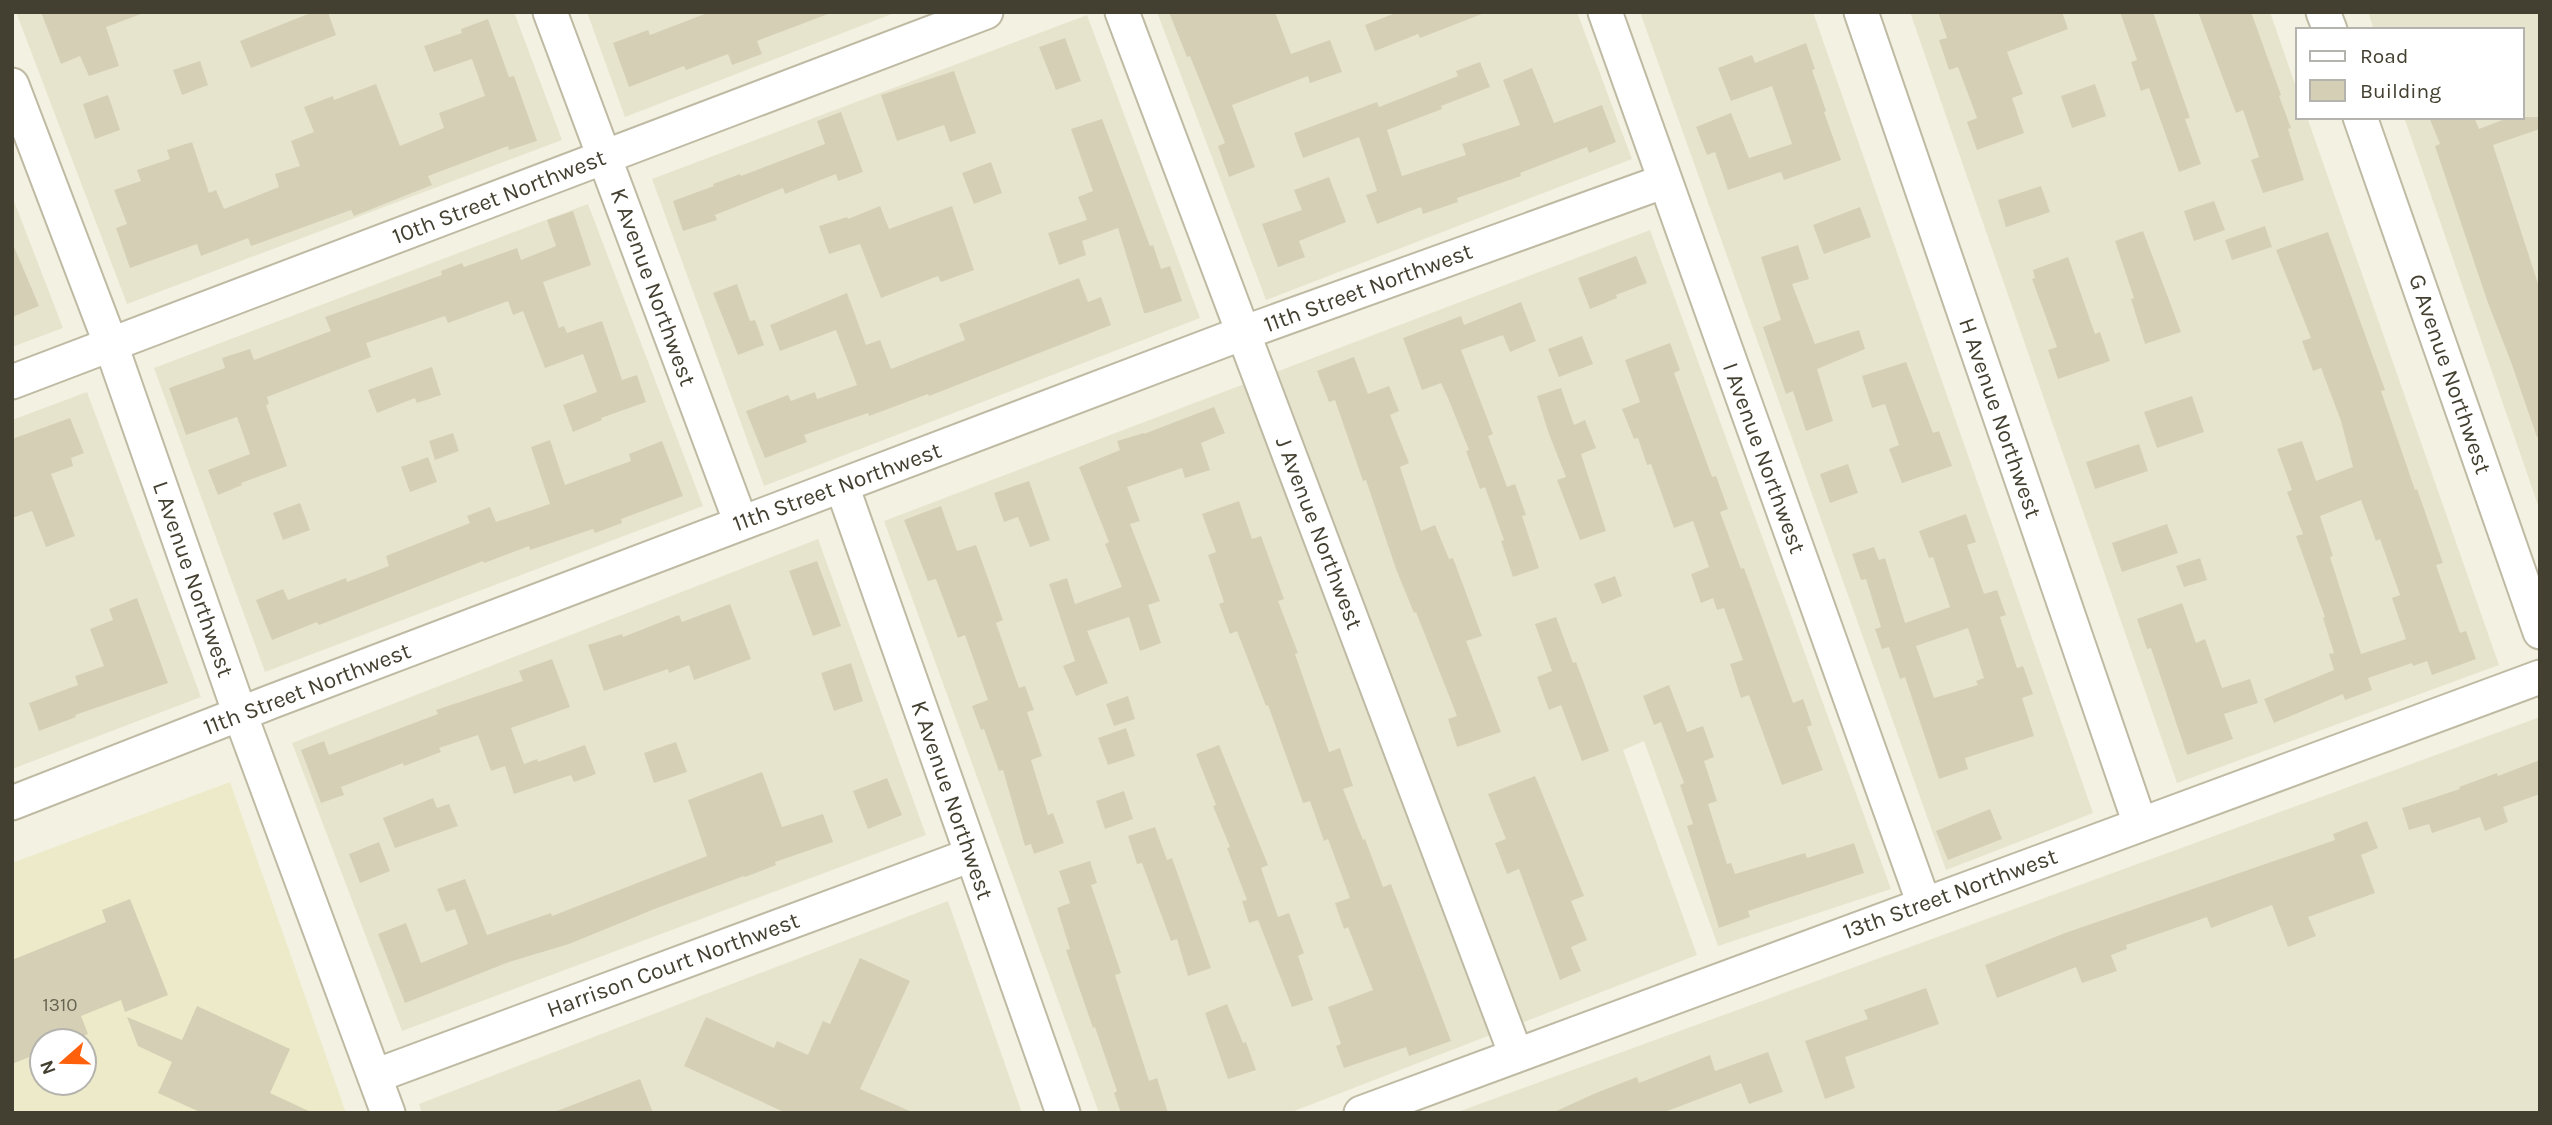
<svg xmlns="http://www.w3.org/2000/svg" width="2552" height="1125" font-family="Karla,sans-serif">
  <rect width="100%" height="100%" fill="#f3f1e1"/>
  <path fill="#e7e4ce" d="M16,12H514L562,140L127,304Z
    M587,12H897L625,117Z
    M1157,12H1577L1632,159L1266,300Z
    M1640,12H1813L2093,813L1946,870Z
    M1910,12H2270L2298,93V117H2307L2499,665L2177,783Z
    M2368,12H2538L2540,18V511L2404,117H2522V30H2374Z
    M1087,15L1200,318L764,486L652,179Z
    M12,196L63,328L12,347Z
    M588,204L703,506L265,672L154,368Z
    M1650,230L1891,889L1718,946L1644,741L1623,750L1697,955L1289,1113H1099L884,521Z
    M87,392L201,697L12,769V420Z
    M818,539L926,835L402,1031L292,743Z
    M2540,717V1113H1455Z
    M948,901L1022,1113H422L419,1104Z"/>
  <path fill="#edeac9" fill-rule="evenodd" d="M230,782L346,1113H12V863ZM42,1041H84V1083H42Z"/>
  <path fill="#d4cfb5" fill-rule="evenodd" d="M41,12H141V14L106,27L119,66L89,76L80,56L61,64Z
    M313,12H328L336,35L251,68L240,41Z
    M710,12H828V14L757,41L762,54L732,65L728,54L686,70L684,66L629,87L613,43L648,30L650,35Z
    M1169,12H1275L1291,54L1330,40L1342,72L1310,83L1308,76L1232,105L1255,167L1229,177L1218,146L1225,143L1190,56L1187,57Z
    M1398,12H1482V14L1420,38L1418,34L1375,51L1365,25Z
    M1938,12H2062L2068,29L2007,52L2023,94L2012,98L2024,133L1977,150L1967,122L1977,118L1958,67L1949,70L1939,40L1947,38Z
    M2120,12H2153L2190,118L2185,119L2201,164L2179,172L2149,88L2141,91L2131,62L2137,60Z
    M2198,12H2251L2281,95L2279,96L2291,128L2288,129L2304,180L2263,193L2251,160L2259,157L2243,110L2236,113Z
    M488,19L509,77L514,76L537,141L509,150L508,146L428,176L432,185L354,216L351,210L251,246L248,238L201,256L197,244L130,268L116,228L127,224L114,190L141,181L137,170L170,159L167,150L192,142L209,193L216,190L224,209L279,187L275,174L300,166L291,141L314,132L304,107L333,96L334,100L376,84L400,146L444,128L439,113L485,96L472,59L434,72L424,46L462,33L461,29Z
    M1065,38L1081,81L1056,90L1039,47Z
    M1806,43L1815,69L1812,70L1826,111L1824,112L1841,160L1784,180L1781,172L1728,190L1715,152L1707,155L1696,127L1731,113L1749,158L1792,144L1772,86L1731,101L1718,68L1752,55L1755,63Z
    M200,61L208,85L182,95L173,70Z
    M1480,62L1490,87L1441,106L1442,109L1387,130L1402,176L1466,155L1462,144L1520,125L1503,80L1532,68L1554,123L1602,105L1616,142L1589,153L1587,147L1520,173L1521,176L1457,198L1458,202L1423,214L1421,207L1377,224L1366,195L1377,191L1359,137L1303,158L1294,133L1377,102L1379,107L1458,76L1456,71Z
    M954,71L976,133L950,142L944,125L897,141L881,95Z
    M2095,84L2106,116L2072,128L2061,96Z
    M108,95L120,130L95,139L83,104Z
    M841,112L863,172L838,181L836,174L785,194L783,188L715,215L717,220L683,231L673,201L714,186L713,184L740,174L741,176L825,144L817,121Z
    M2429,117H2474L2479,129L2510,117H2540V129L2493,145L2540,290V437H2537L2511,362L2488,303L2435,146L2440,144Z
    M1102,119L1150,246L1153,245L1161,269L1170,266L1182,301L1147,313H1144L1118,228L1082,241L1086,255L1059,265L1048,233L1087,220L1078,197L1093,191L1071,129Z
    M991,162L1002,193L974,204L962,173Z
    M1329,177L1346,222L1299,241L1305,257L1278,267L1262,224L1302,210L1294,190Z
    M2041,186L2050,212L2006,227L1998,200Z
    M2214,201L2225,230L2194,241L2184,211Z
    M880,206L889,229L952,206L974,270L941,282L938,276L881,298L860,244L829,254L819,226L847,217L848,219Z
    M1860,207L1871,237L1824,254L1813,225Z
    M573,211L591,265L543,282L559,328L564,326L567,333L602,321L622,380L637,375L646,402L601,418L602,420L573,432L563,405L597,392L583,354L545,368L523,311L513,315L508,301L448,323L445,316L366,343L371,357L267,397L269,404L266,405L287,466L241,483L242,485L218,495L208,470L250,454L237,417L186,435L169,388L225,368L222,358L250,349L254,360L331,331L325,317L442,275L441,271L462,263L464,267L517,248L521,260L556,246L547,220Z
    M2265,226L2272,247L2232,260L2225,240Z
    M2143,231L2181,332L2145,344L2131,299L2134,298L2115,241Z
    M2328,232L2385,390L2381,391L2415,490L2417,489L2443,563L2436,565L2460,633L2466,631L2476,659L2432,675L2427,661L2413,666L2412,663L2368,678L2372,690L2345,700L2343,694L2274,723L2264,699L2334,670L2329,654L2334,653L2323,618L2325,617L2296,536L2303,534L2287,492L2292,490L2277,449L2302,441L2316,481L2353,467L2341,421L2321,368L2313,371L2302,341L2311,338L2276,250ZM2361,500L2376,541L2380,539L2400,595L2392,598L2406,639L2361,654L2330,557L2333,556L2320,516Z
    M12,242L39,306L12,317Z
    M1798,245L1809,279L1792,284L1815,344L1859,330L1865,349L1817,369L1833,421L1806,431L1793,391L1786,394L1763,327L1781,320L1761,257Z
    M1636,256L1647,283L1616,295L1617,298L1590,309L1578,278Z
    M2068,257L2095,334L2100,332L2110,361L2058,379L2048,350L2057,347L2032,279L2035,278L2033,270Z
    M1079,278L1088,302L1101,297L1111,325L929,396L928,394L869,416L868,413L804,435L807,442L765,458L746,411L788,395L791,401L815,392L817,399L857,385L836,330L780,351L770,325L847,293L866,345L880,340L891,369L965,340L959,324Z
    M737,284L750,321L755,320L764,345L738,355L713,293Z
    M1521,302L1536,341L1510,352L1503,335L1461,350L1493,434L1488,436L1507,487L1515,484L1526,515L1522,516L1539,568L1513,577L1501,541L1504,540L1485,487L1480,489L1466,451L1469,450L1448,398L1441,383L1422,390L1403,338L1461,316L1464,325Z
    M1582,336L1593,364L1559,377L1548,349Z
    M1670,343L1680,370L1674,373L1712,477L1716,476L1728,509L1720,512L1741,569L1744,568L1793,703L1803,699L1812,725L1807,727L1823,770L1782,785L1749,695L1741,698L1730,664L1743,660L1724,608L1717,610L1713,598L1701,603L1691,574L1709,567L1693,521L1674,528L1651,464L1647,465L1638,438L1634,439L1622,409L1640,402L1625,360Z
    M1354,357L1368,394L1389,386L1399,411L1390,415L1409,463L1400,467L1421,531L1435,525L1449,559L1453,558L1482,636L1466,641L1501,732L1457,747L1448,719L1457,716L1416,612L1414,613L1396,569L1366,480L1363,481L1335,400L1329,402L1317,371Z
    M1906,362L1933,433L1939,431L1952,466L1902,483L1889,449L1899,445L1885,404L1872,408L1862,376Z
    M432,367L441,395L417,403L415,398L377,413L368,390Z
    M1561,388L1574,425L1585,420L1596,448L1581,454L1606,531L1580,540L1557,480L1566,477L1549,434L1537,396Z
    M2192,396L2204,432L2157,448L2144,412Z
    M1214,407L1225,433L1201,443L1210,470L1185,478L1182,468L1127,487L1140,521L1130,524L1160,601L1148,605L1161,643L1140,651L1129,617L1087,631L1108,683L1076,696L1063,666L1075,661L1049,584L1067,578L1075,604L1122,587L1105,544L1109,542L1079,467L1120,450L1117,441L1144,433V434Z
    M70,418L84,453L71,458L73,466L51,474L75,536L46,547L32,511L12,518V439Z
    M453,433L459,451L435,460L429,441Z
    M550,440L565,485L631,461L629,454L662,441L683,496L621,519L622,523L595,533L593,529L530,550L529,546L484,563L483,561L319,625L317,622L272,640L256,600L283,589L288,600L346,578L347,582L389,566L386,556L470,523L467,516L490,507L496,522L550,504L531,447Z
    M2139,444L2148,471L2095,489L2086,462Z
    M428,457L437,482L410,492L401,467Z
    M1848,464L1858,493L1830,503L1820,474Z
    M1029,481L1050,540L1030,547L1018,517L1004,522L994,493Z
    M1239,501L1252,539L1261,536L1284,599L1278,601L1298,653L1295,654L1329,752L1340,748L1353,786L1343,789L1363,840L1365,839L1383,887L1391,884L1451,1041L1409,1056L1406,1047L1344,1068L1336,1046L1341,1044L1328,1007L1373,990L1348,927L1344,929L1335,903L1350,898L1328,839L1324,841L1310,801L1303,803L1268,705L1266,706L1237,631L1230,634L1219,604L1224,602L1208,555L1216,552L1202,514Z
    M300,503L310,530L283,540L273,513Z
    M941,506L957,551L976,545L1003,620L996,623L1019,688L1025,686L1034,710L1027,712L1042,756L1031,760L1048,815L1053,813L1064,843L1034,854L1031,844L1025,846L1003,770L999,771L984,729L981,730L972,706L988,700L965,635L958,638L936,579L928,581L904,520Z
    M1966,514L1976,542L1967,545L1984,594L1997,590L2006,615L2000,617L2017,668L2023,666L2033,694L2022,698L2034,736L1965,758L1968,769L1939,779L1905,677L1900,679L1889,647L1882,649L1875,629L1881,627L1866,579L1861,580L1852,554L1874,547L1879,560L1885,558L1905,623L1950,607L1933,557L1929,558L1919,531ZM1968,628L1984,678L1976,681L1978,685L1934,698L1916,646Z
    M2167,524L2178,553L2122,572L2112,543Z
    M2200,558L2207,580L2184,587L2176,566Z
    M817,561L841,626L813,636L789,571Z
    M1615,576L1622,596L1602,604L1594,584Z
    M137,598L168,683L75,715L76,717L39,731L29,703L78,685L75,676L104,666L90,629L113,620L109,609Z
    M2182,603L2196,643L2205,639L2222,688L2250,679L2258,703L2224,714L2233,739L2187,755L2151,648L2147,649L2137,619Z
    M730,604L751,659L694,680L689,665L669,673L668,669L604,691L588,645L622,634L623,637L679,615L682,622Z
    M1556,617L1573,663L1576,662L1609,751L1582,761L1561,705L1549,710L1537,677L1552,671L1535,624Z
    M552,659L570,707L511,728L524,764L537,759L538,762L585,745L596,774L574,782L571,775L514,794L505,766L491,771L478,735L439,748L441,752L404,766L403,763L341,787L344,795L321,803L301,750L324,741L329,755L438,714L436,710L523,681L519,671Z
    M851,663L863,701L834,711L821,673Z
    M1669,685L1687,732L1703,726L1714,757L1704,761L1717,801L1708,804L1727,864L1731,863L1735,874L1805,853L1807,858L1854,843L1864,873L1748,911L1750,917L1719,928L1687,826L1693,824L1680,785L1684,783L1661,722L1654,725L1643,696Z
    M1128,696L1135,719L1114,726L1106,704Z
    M1126,728L1135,756L1108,765L1098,738Z
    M676,742L687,772L654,783L644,753Z
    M1219,745L1268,865L1261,868L1278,917L1289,913L1304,953L1298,956L1313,1000L1292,1007L1258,920L1249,923L1242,901L1247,900L1227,848L1230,847L1213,806L1216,805L1196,754Z
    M2540,760V794L2503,807L2508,822L2485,831L2480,817L2432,833L2429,824L2409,830L2402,808L2460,789L2459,787L2497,773L2498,776Z
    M762,772L782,827L823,814L833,842L775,862L776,865L745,877L744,876L657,908L569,944L509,962L405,1003L378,934L406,923L421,963L468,944L455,909L446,912L437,889L465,879L487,935L551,913L552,916L707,856L688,800Z
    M1535,776L1584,896L1571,901L1587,940L1571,947L1581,971L1560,980L1519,869L1507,874L1495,843L1506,839L1488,794Z
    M887,778L902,815L868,829L853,791Z
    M1124,791L1133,819L1105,829L1096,801Z
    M433,798L437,808L449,804L458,826L395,848L383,818Z
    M1990,809L2002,839L1948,860L1936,831Z
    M2367,821L2378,848L2361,855L2375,893L2308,917L2316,936L2288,947L2272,905L2211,928L2207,917L2126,945L2127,949L2111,955L2117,971L2082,983L2076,967L1997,998L1985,965L2065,933L2335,840L2333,834Z
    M1155,827L1167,860L1172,858L1211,968L1188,976L1177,939L1171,941L1142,863L1137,864L1128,836Z
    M379,842L390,871L360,883L349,854Z
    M1090,861L1097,883L1091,885L1121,973L1115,975L1149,1081L1157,1078L1168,1113H1121L1114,1093L1117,1091L1095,1027L1093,1028L1066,950L1070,949L1057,908L1070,903L1059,871Z
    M130,899L168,995L125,1012L121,1000L81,1016L88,1034L71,1041H42V1052L12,1064V960L106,922L102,910Z
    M860,958L910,981L860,1089L914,1113H786L684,1066L706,1017L774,1048L777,1041L808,1055L823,1021L830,1024Z
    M1926,988L1939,1024L1845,1057L1855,1088L1825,1099L1805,1041L1868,1019L1864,1010Z
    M1227,1004L1243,1043L1246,1042L1256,1070L1228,1079L1205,1013Z
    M197,1006L290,1049L270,1093L313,1113H202L158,1093L172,1062L138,1046L127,1017L182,1040Z
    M1768,1052L1783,1092L1749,1104L1741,1083L1662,1113H1552L1596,1093L1637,1077L1639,1083L1710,1055L1715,1071Z
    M640,1079L653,1113H557V1111Z"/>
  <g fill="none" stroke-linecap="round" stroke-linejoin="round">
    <defs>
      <path id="minor" d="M550,12L741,523
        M1122,12L1516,1055
        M1605,12L1924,904
        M1861,12L2140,824
        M2323,12L2330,30
        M12,85L111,345L240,714L388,1113
        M2360,117L2540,632
        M12,382L986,12
        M842,486L1063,1113
        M12,803L273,701L1243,333L1665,181
        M375,1076L971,855
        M1361,1113L2540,677"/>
    </defs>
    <use href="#minor" stroke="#bebaa3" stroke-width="37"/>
    <use href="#minor" stroke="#fff" stroke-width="33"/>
  </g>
  <g text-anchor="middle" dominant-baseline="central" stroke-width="5" stroke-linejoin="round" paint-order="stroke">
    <g font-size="19" fill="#686452">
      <text x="60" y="1005">1310</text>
    </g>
    <g font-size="23" fill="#444031" stroke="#fff">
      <text transform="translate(499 197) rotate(-21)">10th Street Northwest</text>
      <text transform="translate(653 287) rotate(70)">K Avenue Northwest</text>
      <text transform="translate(1368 288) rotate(-20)">11th Street Northwest</text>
      <text transform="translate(2450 374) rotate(71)">G Avenue Northwest</text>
      <text transform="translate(2000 418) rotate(71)">H Avenue Northwest</text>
      <text transform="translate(1764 458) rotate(70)">I Avenue Northwest</text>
      <text transform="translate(837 487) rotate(-20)">11th Street Northwest</text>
      <text transform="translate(1319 533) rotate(69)">J Avenue Northwest</text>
      <text transform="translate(193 579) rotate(71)">L Avenue Northwest</text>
      <text transform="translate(307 689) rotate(-21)">11th Street Northwest</text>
      <text transform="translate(952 800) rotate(71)">K Avenue Northwest</text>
      <text transform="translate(1950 894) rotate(-20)">13th Street Northwest</text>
      <text transform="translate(673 965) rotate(-20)">Harrison Court Northwest</text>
    </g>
  </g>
  <rect width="2552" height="1125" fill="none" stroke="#444031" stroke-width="28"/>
  <rect x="2296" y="28" width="228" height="91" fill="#ffffff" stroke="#b4b3ad" stroke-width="2"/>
  <rect x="2310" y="51" width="35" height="10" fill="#ffffff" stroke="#b4b3ad" stroke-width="2"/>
  <text x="2360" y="63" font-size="21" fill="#444031">Road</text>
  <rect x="2310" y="80" width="35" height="21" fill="#d4cfb5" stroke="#b4b3ad" stroke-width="2"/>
  <text x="2360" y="98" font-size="21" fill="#444031">Building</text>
  <g transform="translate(63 1062) rotate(250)"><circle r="33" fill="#ffffff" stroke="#b4b3ad" stroke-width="2"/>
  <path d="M0-5L12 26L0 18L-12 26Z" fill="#ff600b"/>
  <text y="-10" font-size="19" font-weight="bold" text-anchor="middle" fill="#444031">N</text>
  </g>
</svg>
